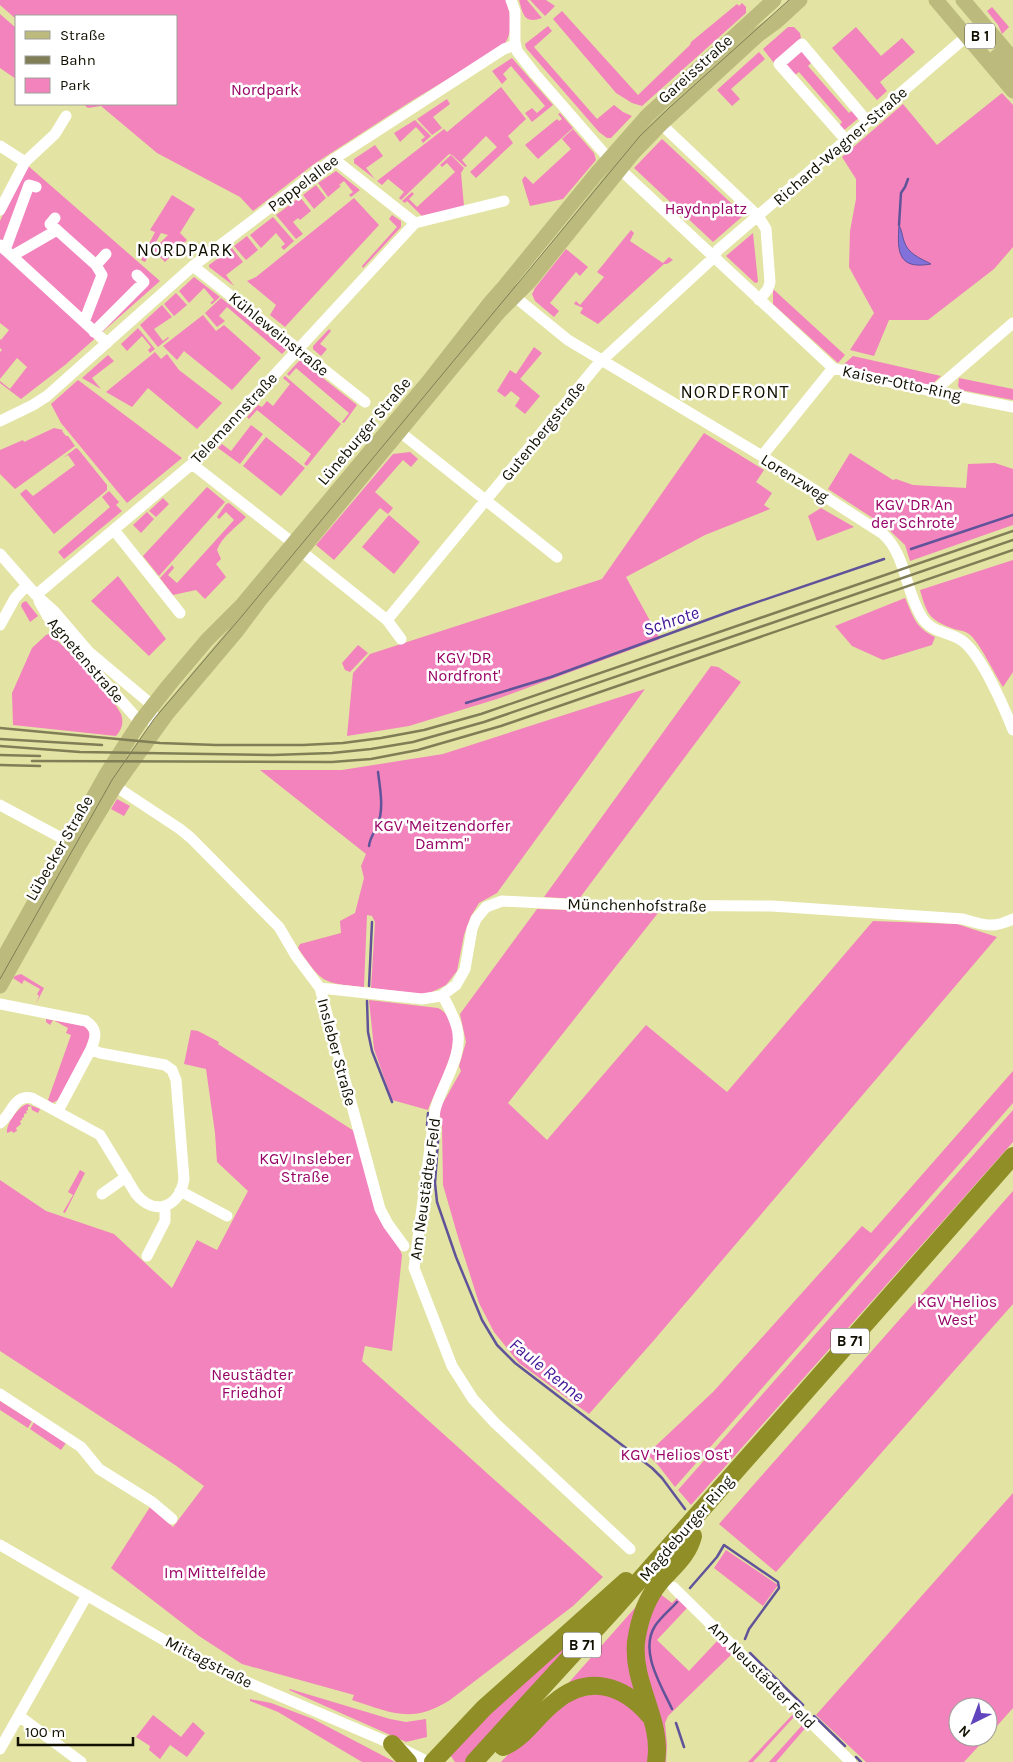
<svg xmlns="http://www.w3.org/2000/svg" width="1013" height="1762" font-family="Karla,sans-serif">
  <rect width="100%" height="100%" fill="#e3e3a3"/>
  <path fill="#f283bd" d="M0,0H506C511,15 514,32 503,46L413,100L314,164L253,211L240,197L157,153L101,106L88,108L83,104H176V16H16V19L0,5Z
    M519,0H527L542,18C524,24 523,15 519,0Z
    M530,0H546L555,6L545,16Z
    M742,3L746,7V13L642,106L632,103L616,93L553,19L562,11L638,95L690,45L691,42L737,4L739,6Z
    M992,7L1009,27L1002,34L998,25L987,11Z
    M0,14L16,28V79L0,68Z
    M548,26L552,31L534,47L597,119L614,105L623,112L632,116L611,138H607L599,132L526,48L525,44Z
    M788,27H794L800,33L801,39L774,63L763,49Z
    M856,27L881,56L902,38L915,52L880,82L887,91L877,100L832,48Z
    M801,49L812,62L808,66L849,113L853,110L860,117L843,131L839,126L842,122L799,72L795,75L784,63Z
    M759,52L765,59L731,89L740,99L732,106L717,90Z
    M512,58L553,105L532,122L525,113L532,108L537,113L545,106L511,66L503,74L507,79L502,84L492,71Z
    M501,87L526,119L508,136L513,143L476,178L470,172L497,147L486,136L462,160L467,166L465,167L452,155L449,154L401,200L399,198L404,192L388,179L382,185L377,181L444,129L447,132Z
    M1002,93L1013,105V247L994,269L928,320H889L874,356L850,350L874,313L849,267L850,231L856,199V179L842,157L903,104L937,145Z
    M447,99L450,104L433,117L442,128L432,135L417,119Z
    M560,113L573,128L538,159L525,145L557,119L559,121L562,119L558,114Z
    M415,120L431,136L423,143L421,140L425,137L416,127L400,142L394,133Z
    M573,129L594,153L596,160L563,199L530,206L522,180L525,176L533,184L571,149L562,139Z
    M662,139L744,215L713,242L634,168Z
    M375,145L383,156L366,168L375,179L354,163V159Z
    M451,155L464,168L461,173L464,206L422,216L407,201L405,203L402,201L412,192L414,194L409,199L417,207L455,172L447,163L442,167L440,165Z
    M26,164L160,281L65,365L21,399L0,383V381L10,389L27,367L17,358L0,379V352L2,350L0,348V339L1,340L9,330L0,323V221Z
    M336,171L360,190L351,197L349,195L353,192L344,181L339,185L341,186L328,197L318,183Z
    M316,185L326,198L314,209L303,195Z
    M172,195L195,209L180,233L187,240L165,262L153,250L168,235L161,233L145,262L141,260L155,232L150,230Z
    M300,197L311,211L300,220L298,218L293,222L303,234L296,239L276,215Z
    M354,198L379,225L285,327L270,315L276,305L247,281L256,277Z
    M392,215L401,221V227L363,268L362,266L397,227L389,219Z
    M273,217L294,241L284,250L281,247L285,244L276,233L261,248L250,235Z
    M631,230L634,233L630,241L663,263L669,257L673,260L667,264H664L598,324L580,313L583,308L574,304L576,301L580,305L604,277L597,272Z
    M753,233L758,282L755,283L726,256Z
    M247,236L258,250L246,260L234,246Z
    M232,248L243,262L226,275L234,286L209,267V265Z
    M566,249L588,267L580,276L576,272L550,303L559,311L554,317L535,301L532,294L535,288Z
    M194,277L220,297L212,304L210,303L214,300L204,288L189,303L179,291Z
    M773,289L845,355L838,363L773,304Z
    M176,293L187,305L174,316L164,304Z
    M221,298L286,349L285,351L282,354L227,307L219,316L225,321L217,327L205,313Z
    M162,305L172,317L154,329L163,341L168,337L169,338L158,347L140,325Z
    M203,315L216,331L224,325L261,358L232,390L184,351L177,360L163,346Z
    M138,328L155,349L150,353L148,350L151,347L142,336L127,351L121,344Z
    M329,329L331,331L320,344L327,349L321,356L313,349V346Z
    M534,347L542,353L520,379L540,396L525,414L515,406L520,398L511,391L505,397L497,391L510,370L516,374Z
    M155,352L161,359L167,354L179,370L222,403L197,429L148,388L132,407L106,392Z
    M108,355L114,361L92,378L101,389L82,378Z
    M853,356L941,376L930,386L843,365Z
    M300,360L357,405L344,423L342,422L349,413L296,368L289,376L287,374Z
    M285,376L341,424L307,466L304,464L311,454L257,410L249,419L247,417L258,405L262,407L267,401L273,406L290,384L283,378Z
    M959,378L1013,389V400L961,390L958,386Z
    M78,380L182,458L127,503L61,423L51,404Z
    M251,425L263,434L240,464L218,448L222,444L231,451Z
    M54,428L63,430L62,431L66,436H68L75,446L15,489L0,474V450L23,440L24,442Z
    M704,433L764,470L756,482L772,493L764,505L770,509L705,535L626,577L660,639L497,699L409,726L347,736L353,673L370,654L602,579Z
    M266,437L305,468L281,496L243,466Z
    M76,448L78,449L107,485V490L54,534L20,494L26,489L33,496L75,465L68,455L63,458Z
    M410,452L418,459L411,467L403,460L375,492L393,508L388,514L380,508L334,560L316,545L393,454Z
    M850,453L893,480L896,479L913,485L966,488L968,464L995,463L1013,469V525L910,561L905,545L885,526L828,489Z
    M207,487L225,502L159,576L143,556Z
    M109,491L119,502L116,505L122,511L64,559L58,552L110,507L102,497Z
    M163,498L169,504L156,517L149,511Z
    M229,503L246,517C236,528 222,536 217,550L221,559L216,564L226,577L205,599L196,590L173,595L160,578L172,565L174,568L168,575L177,583L234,520L226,512L219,519L217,517L226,504Z
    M821,508L854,527L817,541L808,516Z
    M147,512L154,519L141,533L133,525Z
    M389,515L420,542L394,574L362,547Z
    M1013,560V672L1003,687C995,675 979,641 969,634C965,631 958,630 954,629C929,620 927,614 920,590Z
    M118,576L166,639L149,656L91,601Z
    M905,598C914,618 915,627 935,637L932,645L883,660L852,646L835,626Z
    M26,601L38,616L30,622L21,606L22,603Z
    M49,634C62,642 117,702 121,714C124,722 122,730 116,736L13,725L12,693L32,648L46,635Z
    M358,645L368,653L350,672L345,670L342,663Z
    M711,666L718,667L741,682L579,899L544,897Z
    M645,689L497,893L479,903L471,916L464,935L457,971L446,985L430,993L421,994L371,988L375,922L372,916L367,915L364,987C322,983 322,983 298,948L300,944L341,933L340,921L355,913L364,878L361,866L366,854L260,770H342L443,754Z
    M117,799L130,806L124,816L111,809Z
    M537,909L658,913L508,1103L547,1140L646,1025L727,1092L873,921L957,924L997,937L655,1339L589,1414L519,1363L494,1332L479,1303L458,1237L443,1185L442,1126L439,1110L461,1071L459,1066L466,1042L460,1014Z
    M21,974L44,988L36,1004L39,996L37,994L40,989L24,980L22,984L13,978L15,976Z
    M369,1000L438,1008C474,1027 437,1085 428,1110L392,1100L374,1049Z
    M46,1019L85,1026L91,1034L80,1063L58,1100L52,1103L48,1100L71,1035L66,1033L68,1028L53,1020L50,1025L46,1022Z
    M191,1030L198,1031L219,1042L218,1044L354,1131L402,1255L392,1351L365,1346L362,1361L603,1577L573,1606L450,1700C412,1724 392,1713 352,1700L354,1695L242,1664L199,1636L111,1568L150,1507L173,1527L204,1486L175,1465L0,1351V1180L46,1211L114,1234L172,1288L197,1240L217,1250L248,1191L217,1162L215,1133L206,1069L184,1064Z
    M1013,1071V1103L675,1487L658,1465L647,1454L713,1392L862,1226L871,1233Z
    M27,1104L40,1109L38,1113L32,1110L31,1106L28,1107V1110L26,1111L27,1113L24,1114V1117L22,1118V1120L20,1121L21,1124L16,1128L17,1131L13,1133L12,1131L7,1133C6,1124 18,1107 27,1104Z
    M1013,1110V1142L691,1505L678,1490Z
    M80,1170L85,1173L65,1213L63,1212L73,1195L68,1192Z
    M1013,1191V1304L776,1572L719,1524Z
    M0,1401L32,1421L28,1428L0,1410Z
    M34,1422L66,1443L61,1450L30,1429Z
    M1013,1493V1708L988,1736V1707H958V1737H987L964,1762H866L816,1715Z
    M726,1550L778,1585L763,1606L714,1568Z
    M635,1578L466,1762H455L448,1752Z
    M649,1592L646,1600L640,1695L628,1691L557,1696Z
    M659,1593L672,1603L679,1596L688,1607L657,1640L689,1671L719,1639L733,1653L668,1716L665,1723L667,1745L666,1762H660L643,1677L645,1622Z
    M290,1689L390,1719L406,1722L426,1719L427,1737L406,1742L289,1690Z
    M610,1692L646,1720L650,1762H501L545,1715L565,1699Z
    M250,1699L271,1703L313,1719L395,1762H362L278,1712L250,1701Z
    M795,1712L794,1717L753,1762H748Z
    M153,1715L181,1737L193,1722L205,1733L187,1757L170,1745L160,1759L149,1750L150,1746L136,1737Z
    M805,1722L808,1725L776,1762H769Z"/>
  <path fill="#8270db" stroke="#605399" d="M899,225C902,231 902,235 904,241C908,254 920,258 931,264C898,270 897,252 899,225Z"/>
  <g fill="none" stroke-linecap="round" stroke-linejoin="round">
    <path stroke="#605399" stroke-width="2.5" d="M899,225L901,193L905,187L908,179
      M911,549L1013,515
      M466,703L551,677L734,610L884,559
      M369,846C370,837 375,832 378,824C384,808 380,788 378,772
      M369,986L372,922
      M367,1001L368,1032L372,1051L392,1102
      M427,1125L428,1113
      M439,1127L435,1183L437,1202L456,1257L482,1320L497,1345L515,1363L652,1468L662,1478L685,1509
      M690,1588L717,1557L724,1545L778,1582L779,1588L749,1629L745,1639
      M750,1653L803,1705
      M672,1709C661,1685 639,1651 655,1626C661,1617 670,1610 677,1602
      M814,1716L845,1746
      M676,1723L684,1747
      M856,1757L861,1762"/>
    <path stroke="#fff" stroke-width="11" d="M511,0L515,11V42L517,51L535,74L609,159L833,368L893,383L1013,407
      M661,124L758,216L766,229L770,282L768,289L759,300
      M846,140L779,64L802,44L867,121
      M0,146L25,162
      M334,159L415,223
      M0,210L25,162L55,134L66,116
      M55,218L50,224L57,230
      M415,223L504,201
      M0,245L107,343
      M5,250L29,185L36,187
      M12,256L57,230L96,265L102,275L84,322
      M96,265L106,254
      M193,266L365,402
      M509,292L568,340L762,456L883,534C906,555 905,590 921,616C932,635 952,631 965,643C983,659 1004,707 1013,730
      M94,332L144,282L137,275
      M934,391L1013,323
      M0,421L33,405L47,396L193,266L218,247L334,159L504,49L515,45
      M400,432L557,557
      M762,456L833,368
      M192,464L293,543
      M114,530L180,613
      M301,551L387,620L401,639
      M0,554L36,595L54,611L89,652L152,705L154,730
      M36,595L192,464L415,223
      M39,601L48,617L62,634L140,722
      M387,620L598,364L711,260L718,250L967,36
      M0,625L15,598L27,585
      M115,786L180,829L191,838L279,927L296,956L320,988L380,1209L388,1224L404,1246
      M0,805L69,842
      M320,988L422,999L441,996L456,985L465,969L472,929L476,919L486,907L502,901L583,905L772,906L963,919C983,925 993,929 1013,919
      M443,996C448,1006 454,1016 457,1028C464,1056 442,1083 435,1110L414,1268L452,1366L473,1399L495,1423L630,1549
      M0,1004L86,1021C98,1029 96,1037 91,1049L100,1053L165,1065L172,1070L176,1080L184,1179C180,1207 155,1217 136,1194L100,1135L32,1098C14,1094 12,1114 0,1123
      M58,1111L91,1049
      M180,1191L227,1216
      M102,1194L126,1177
      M147,1256L165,1221V1207
      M0,1394L81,1447L99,1469L152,1502L172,1519
      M0,1545L193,1657L242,1680L392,1744L428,1762
      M673,1587L851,1762
      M19,1716L81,1762
      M0,1749L87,1595"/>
    <path stroke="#bcbb7d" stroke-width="15" d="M936,0L1013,91
      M963,0L1013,59
      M997,56L1013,74
      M0,964L107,773L140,722L169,685L207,640L242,605L428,382L489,304L504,287L596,174L648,115L774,0
      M0,986L78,847L115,786L166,715L236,632L260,600L456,363L499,312L529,282L633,153L661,124L758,35L776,22L800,0"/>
    <path stroke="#908e26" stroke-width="18" d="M392,1744L408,1762
      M503,1747C525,1738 536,1716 555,1702C588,1674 623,1685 649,1715
      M433,1762L484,1708L626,1581
      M474,1762L615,1608L1013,1156
      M656,1762C663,1720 632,1685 636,1642C639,1621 646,1599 660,1582C673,1567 688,1556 693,1536"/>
    <path stroke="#7f7e56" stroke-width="1" d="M0,979L112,780L154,719L242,616L640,136L669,108L789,0"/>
    <path stroke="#7f7e56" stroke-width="2.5" d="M0,728L160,743L216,745H303L343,743L381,738L424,730L481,714L1013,531
      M0,739L102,745
      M0,746L80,752L273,755L332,753L371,749L413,742L484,722L1013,540
      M0,755L40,756
      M32,761L332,762L371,759L418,750L501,726L1013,550
      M0,765L40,766"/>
  </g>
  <g text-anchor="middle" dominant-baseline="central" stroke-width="5" stroke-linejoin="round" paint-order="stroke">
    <g fill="#fff" stroke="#58574c" stroke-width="1">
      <rect x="965" y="23.5" width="30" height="25" rx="4"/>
      <rect x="831" y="1328.5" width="38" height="25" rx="4"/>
      <rect x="563" y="1632.5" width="38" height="25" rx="4"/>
    </g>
    <g font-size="15" font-weight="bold" fill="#100f00">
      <text x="980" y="36">B 1</text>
      <text x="850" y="1341">B 71</text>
      <text x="582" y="1645">B 71</text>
    </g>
    <g font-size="16" fill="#100f00" stroke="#fff">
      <text transform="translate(695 69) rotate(-42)">Gareisstraße</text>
      <text transform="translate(840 146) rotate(-41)">Richard-Wagner-Straße</text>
      <text transform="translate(303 183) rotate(-37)">Pappelallee</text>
      <text transform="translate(279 334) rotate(39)">Kühleweinstraße</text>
      <text transform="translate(902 383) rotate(12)">Kaiser-Otto-Ring</text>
      <text transform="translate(234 418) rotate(-47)">Telemannstraße</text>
      <text transform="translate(364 431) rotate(-50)">Lüneburger Straße</text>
      <text transform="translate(543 431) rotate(-51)">Gutenbergstraße</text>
      <text transform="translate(795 478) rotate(32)">Lorenzweg</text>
      <text transform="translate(86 660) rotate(49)">Agnetenstraße</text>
      <text transform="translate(59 848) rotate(-60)">Lübecker Straße</text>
      <text transform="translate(637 905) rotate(1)">Münchenhofstraße</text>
      <text transform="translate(337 1052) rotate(75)">Insleber Straße</text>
      <text transform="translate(425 1189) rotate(-82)">Am Neustädter Feld</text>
      <text transform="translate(686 1528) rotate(-49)">Magdeburger Ring</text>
      <text transform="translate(209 1662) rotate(27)">Mittagstraße</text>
      <text transform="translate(762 1675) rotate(45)">Am Neustädter Feld</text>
    </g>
    <g font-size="16" fill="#980466" stroke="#fff">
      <text x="265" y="89">Nordpark</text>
      <text x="706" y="208">Haydnplatz</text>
      <text x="914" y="504">KGV 'DR An<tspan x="914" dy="18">der Schrote'</tspan></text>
      <text x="464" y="657">KGV 'DR<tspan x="464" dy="18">Nordfront'</tspan></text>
      <text x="442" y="825">KGV 'Meitzendorfer<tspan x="442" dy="18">Damm"</tspan></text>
      <text x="305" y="1158">KGV Insleber<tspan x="305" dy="18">Straße</tspan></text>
      <text x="957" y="1301">KGV 'Helios<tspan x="957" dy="18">West'</tspan></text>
      <text x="252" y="1374">Neustädter<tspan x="252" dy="18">Friedhof</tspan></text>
      <text x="676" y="1454">KGV 'Helios Ost'</text>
      <text x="215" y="1572">Im Mittelfelde</text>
    </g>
    <g font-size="18" letter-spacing="1" fill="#100f00" stroke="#fff">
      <text x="185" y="250">NORDPARK</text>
      <text x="735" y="392">NORDFRONT</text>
    </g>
    <g font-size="18" font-style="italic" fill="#411496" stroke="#fff">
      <text transform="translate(671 621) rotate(-19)">Schrote</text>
      <text transform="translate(547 1370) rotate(39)">Faule Renne</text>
    </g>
  </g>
  <rect x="15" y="15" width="162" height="90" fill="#ffffff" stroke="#9f9f99"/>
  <rect x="25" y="31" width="25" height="8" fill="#bcbb7d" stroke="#9f9f99"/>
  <text x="60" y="40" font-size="15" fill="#100f00">Straße</text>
  <rect x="25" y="56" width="25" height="8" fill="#7f7e56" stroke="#9f9f99"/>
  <text x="60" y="65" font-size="15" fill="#100f00">Bahn</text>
  <rect x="25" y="78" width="25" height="15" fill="#f283bd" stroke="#9f9f99"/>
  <text x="60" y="90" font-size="15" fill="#100f00">Park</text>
  <g transform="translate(973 1722) rotate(222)"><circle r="24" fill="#ffffff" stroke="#9f9f99"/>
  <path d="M0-4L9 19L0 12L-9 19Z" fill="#6145be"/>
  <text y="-8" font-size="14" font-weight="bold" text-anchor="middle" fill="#100f00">N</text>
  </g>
  <path d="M18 1737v8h115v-8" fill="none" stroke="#100f00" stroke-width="2.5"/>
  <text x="25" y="1737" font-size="15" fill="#100f00" stroke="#ffffff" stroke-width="4" paint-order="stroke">100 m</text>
</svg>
